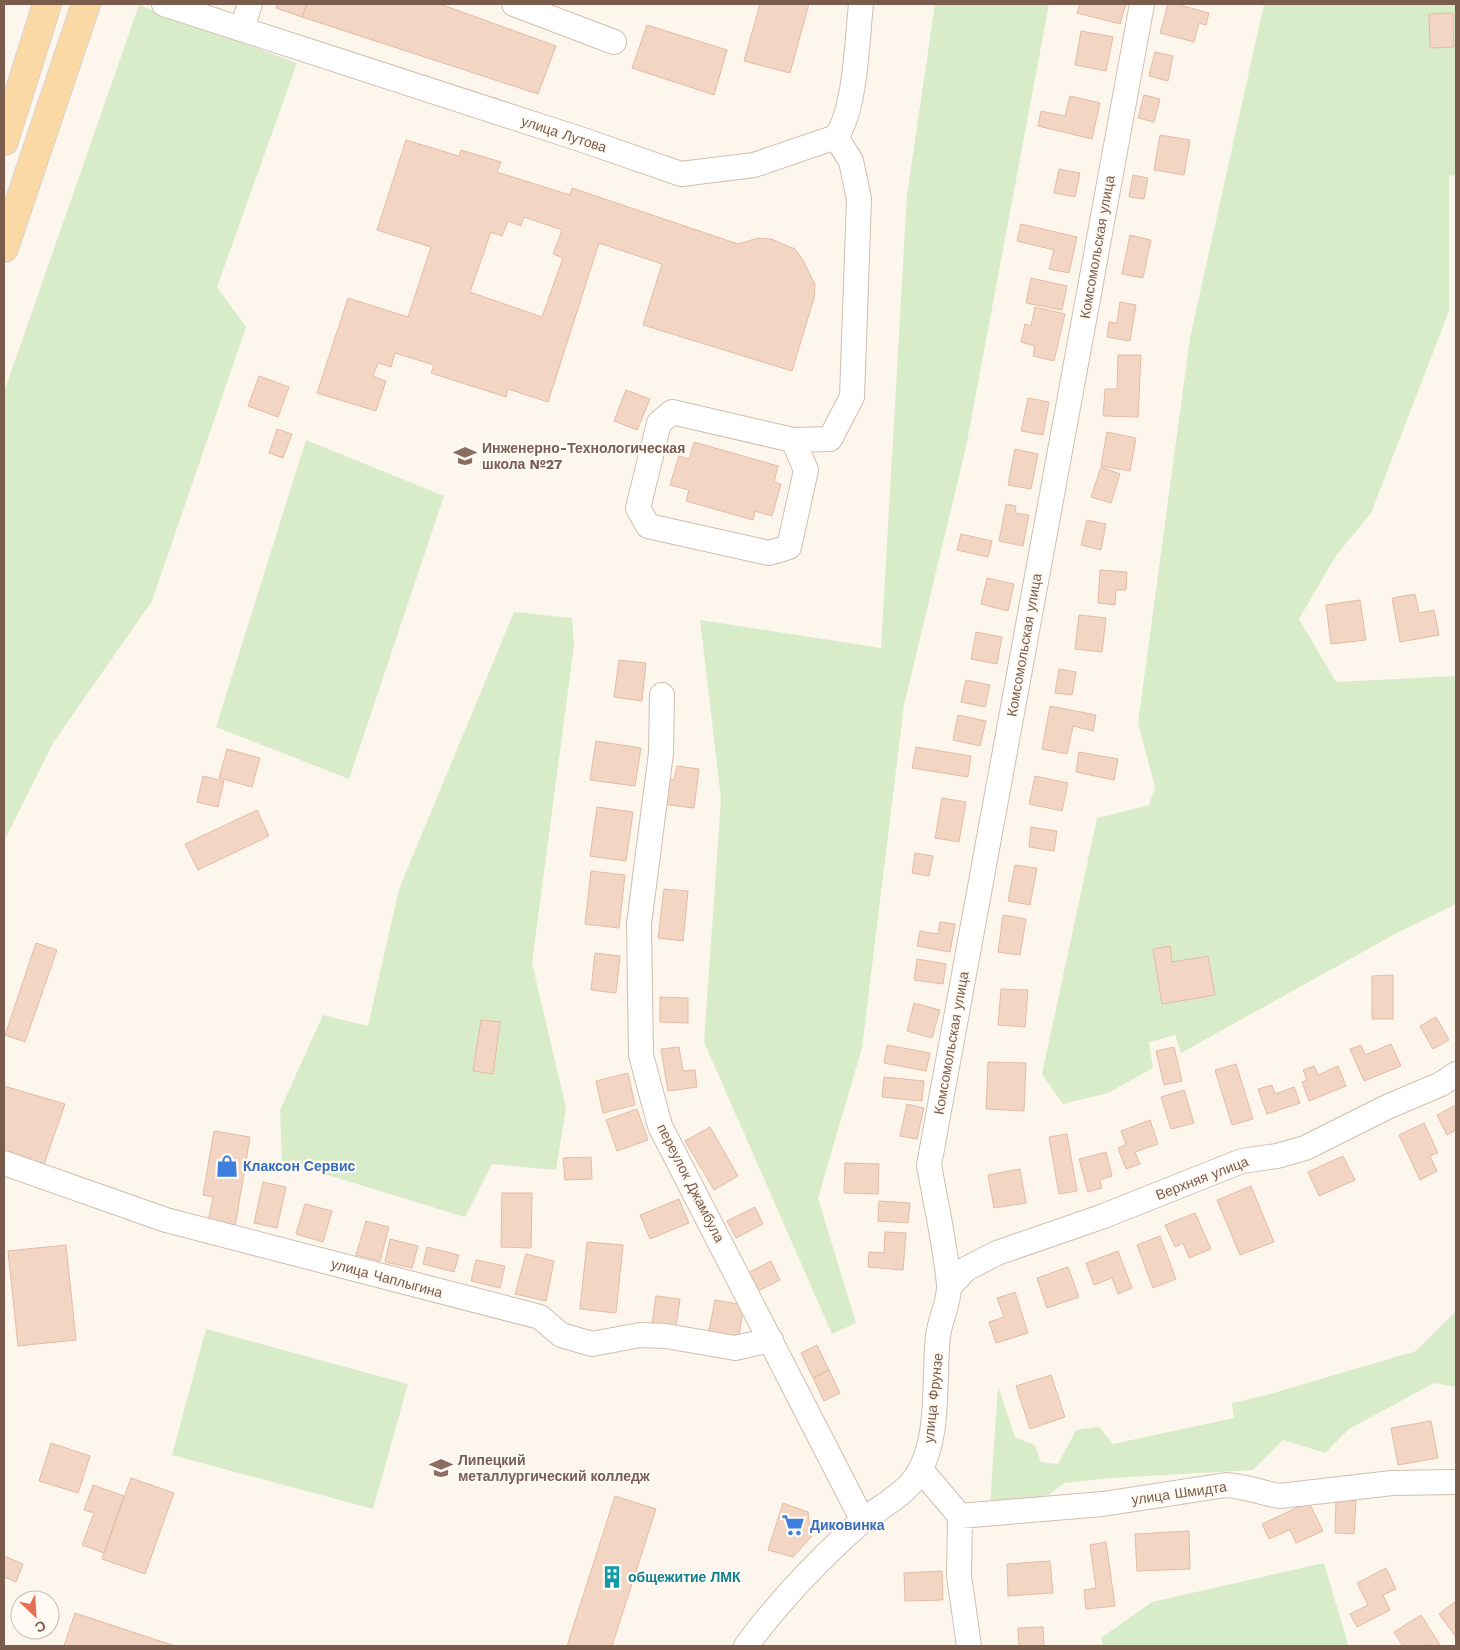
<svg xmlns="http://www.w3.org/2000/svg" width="1460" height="1650" font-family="'Work Sans',sans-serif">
  <rect width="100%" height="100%" fill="#fdf6ec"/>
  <path fill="#d8ecc9" d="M935,4H1049L966,447L904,705L862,1048L818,1198L856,1323L832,1334L704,1042L721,799L700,620L881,648L907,195Z
    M1264,4H1456V175L1449,176V311L1371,513L1335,557L1299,619L1336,682L1456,676V904L1395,934L1181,1053L1175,1035L1149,1042L1153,1068L1108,1093L1063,1104L1042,1074L1097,818L1149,805L1155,787L1138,723L1190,338Z
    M139,5L297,63L217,287L246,327L152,601L53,743L4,841V392Z
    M306,440L444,496L349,779L216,727Z
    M514,612L572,618L574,645L532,963L566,1108L556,1170L492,1164L465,1217L282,1161L280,1110L323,1015L368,1026L399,889Z
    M1456,1311V1387L1434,1383L1349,1429L1325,1453L1283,1440L1253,1470L1110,1478L1064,1483L1044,1499L990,1505L998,1386L1015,1437L1035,1445L1041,1462L1058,1464L1076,1430L1099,1427L1113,1444L1234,1418L1232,1403L1267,1395L1416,1351Z
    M206,1329L408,1384L373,1509L172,1455Z
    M1324,1563L1348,1644L1345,1646H1103L1101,1638L1152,1602Z"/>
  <path fill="#f3d5c3" stroke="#e6bba3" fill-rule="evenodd" d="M278,4H307L302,17L276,8Z
    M307,4H440L556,46L538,94L302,17Z
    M760,4H809L790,73L744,61Z
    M1080,4H1126L1120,24L1077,13Z
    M1168,4H1176L1209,13L1206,25L1199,23L1194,42L1160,33Z
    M1453,13L1454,47L1430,48L1429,14Z
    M647,25L727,50L714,95L632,68Z
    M1081,31L1113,37L1106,71L1075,65Z
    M1155,52L1173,56L1168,81L1149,76Z
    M1144,95L1160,99L1154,122L1138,118Z
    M1070,96L1100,103L1092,139L1038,126L1041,111L1065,116Z
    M1160,135L1190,140L1184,175L1154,170Z
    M406,140L459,156L461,150L501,162L497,172L570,195L572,188L738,244L758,238L771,239L795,249L803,260L815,285L814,298L792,371L643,325L662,264L599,243L548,402L508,389L506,397L431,373L434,365L395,353L391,367L378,363L373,376L386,381L376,411L317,393L348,298L408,317L431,247L377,230ZM524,217L562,230L553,254L563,258L542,317L470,292L491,232L502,236L508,221L521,226Z
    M1059,169L1080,173L1075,197L1054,193Z
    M1133,175L1148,178L1144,199L1129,197Z
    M1021,224L1077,237L1069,273L1049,269L1054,250L1017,241Z
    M1130,235L1151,240L1143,278L1122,274Z
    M1031,278L1067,286L1062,310L1026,303Z
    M1120,302L1136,305L1130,341L1107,337L1109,322L1117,323Z
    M1035,307L1065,314L1054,361L1033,356L1035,346L1021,342L1025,324L1031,326Z
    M1118,355H1141L1138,417L1103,416L1105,389H1117Z
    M259,376L289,387L278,417L248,406Z
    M626,390L650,399L637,430L614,421Z
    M1028,398L1049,402L1043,435L1021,431Z
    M277,429L292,434L283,458L269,453Z
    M1107,432L1136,438L1130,471L1101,466Z
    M694,442L778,466L774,482L781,484L772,516L755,511L753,520L686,501L689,490L670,485L679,456L689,459Z
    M1015,449L1038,454L1031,489L1008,485Z
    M1101,467L1120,474L1111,503L1091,497Z
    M1006,504L1016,506L1015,513L1029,515L1023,546L999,541Z
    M1087,520L1106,524L1101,550L1081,545Z
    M961,534L992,541L988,557L957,550Z
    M1100,570L1127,572L1126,590H1116L1115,605L1098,603Z
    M987,578L1014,584L1008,611L981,604Z
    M1415,594L1419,613L1434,610L1439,635L1400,642L1392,598Z
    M1360,600L1366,640L1331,644L1326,605Z
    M1079,615L1106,618L1102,652L1075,649Z
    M976,632L1002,637L997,664L971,659Z
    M619,660L646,663L642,701L614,697Z
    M1059,669L1076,672L1072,695L1055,693Z
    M966,680L990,685L985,707L961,702Z
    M1050,706L1096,715L1093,731L1073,726L1067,754L1042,749Z
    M958,715L986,721L980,746L953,740Z
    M596,741L641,748L635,786L590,780Z
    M916,747L971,756L968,777L912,768Z
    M227,749L260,758L252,787L219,778Z
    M1079,752L1118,759L1114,780L1076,772Z
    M677,766L699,769L694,808L662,804L666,778L674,780Z
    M203,776L224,781L218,807L197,802Z
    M1035,776L1068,783L1062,811L1029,804Z
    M942,798L966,802L959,842L935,838Z
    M597,807L633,812L626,861L590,856Z
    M257,810L269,836L198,870L185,844Z
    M1031,827L1057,831L1054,851L1029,847Z
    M915,853L933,856L929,876L912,873Z
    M1015,865L1037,868L1030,905L1008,901Z
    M591,871L625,875L619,928L585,924Z
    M664,889L688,891L683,941L658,938Z
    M1003,915L1026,919L1020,955L998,952Z
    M940,922L955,924L950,952L917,946L920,931L938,934Z
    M36,943L57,950L25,1042L5,1035Z
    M1170,946L1172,962L1208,956L1215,995L1162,1004L1153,949Z
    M595,953L620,956L616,993L591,990Z
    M917,959L946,964L943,984L914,980Z
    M1393,975V1019H1372V976Z
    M1001,989L1028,990L1025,1027L998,1025Z
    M660,997L688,998V1023L660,1022Z
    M914,1003L940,1010L932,1038L907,1031Z
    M1436,1017L1449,1040L1433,1049L1420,1026Z
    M481,1020L500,1022L493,1074L473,1071Z
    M1391,1044L1401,1066L1364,1081L1350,1049L1361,1045L1365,1055Z
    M887,1045L930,1053L926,1071L884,1063Z
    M679,1047L683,1071L695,1070L697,1087L668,1091L661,1049Z
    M1174,1047L1182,1081L1164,1085L1156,1051Z
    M988,1062L1026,1063L1024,1111L986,1109Z
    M1236,1064L1253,1119L1232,1125L1215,1070Z
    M1314,1066L1318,1075L1338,1066L1346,1086L1309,1101L1302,1082L1307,1080L1303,1070Z
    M628,1073L635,1105L603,1113L596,1081Z
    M884,1077L924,1081L922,1101L882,1097Z
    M1272,1085L1275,1094L1294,1087L1300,1103L1267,1114L1258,1089Z
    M4,1086L65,1104L43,1167L4,1153Z
    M1184,1090L1194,1123L1171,1129L1161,1097Z
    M907,1104L924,1108L917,1139L900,1136Z
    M1456,1105V1130L1447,1135L1437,1115Z
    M637,1109L648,1140L617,1151L606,1120Z
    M1150,1120L1158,1144L1135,1152L1140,1164L1126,1169L1118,1148L1126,1145L1121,1131Z
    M1424,1123L1438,1153L1430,1156L1437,1171L1420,1180L1399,1135Z
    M710,1127L738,1176L714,1190L685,1141Z
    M214,1131L250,1137L235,1227L208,1222L213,1197L203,1195Z
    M1067,1134L1077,1191L1059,1194L1049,1137Z
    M1106,1152L1112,1176L1100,1180L1102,1188L1088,1192L1079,1159Z
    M1343,1156L1355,1180L1319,1196L1308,1172Z
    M591,1157L592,1179L565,1180L563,1158Z
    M845,1163L879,1164L878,1194L844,1193Z
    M1020,1169L1026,1203L994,1208L988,1175Z
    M263,1182L286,1187L277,1228L254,1223Z
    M1251,1186L1274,1242L1240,1255L1217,1200Z
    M502,1193H532L531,1248L501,1247Z
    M679,1199L689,1223L650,1239L640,1215Z
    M879,1201L910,1203L908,1223L878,1221Z
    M305,1204L332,1211L323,1242L296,1234Z
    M755,1207L763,1224L736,1238L727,1221Z
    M1195,1213L1211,1249L1189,1258L1183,1243L1175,1247L1165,1225Z
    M366,1221L389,1227L380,1261L356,1255Z
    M885,1232L906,1233L903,1270L868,1267L869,1252L884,1253Z
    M1160,1236L1176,1279L1153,1288L1137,1245Z
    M390,1239L418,1246L412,1268L385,1262Z
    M587,1242L623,1245L616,1313L580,1309Z
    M66,1245L76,1340L18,1346L8,1251Z
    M427,1247L459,1255L454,1272L423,1264Z
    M1118,1251L1132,1288L1118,1294L1112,1278L1094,1285L1086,1263Z
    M526,1254L554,1261L546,1301L515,1294Z
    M476,1260L505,1266L500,1288L471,1281Z
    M771,1261L780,1280L756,1292L746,1274Z
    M1068,1267L1079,1297L1047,1308L1037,1278Z
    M1015,1292L1028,1333L996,1343L989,1322L1004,1317L997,1298Z
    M656,1296L680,1299L676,1327L652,1324Z
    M715,1300L744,1305L738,1341L708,1336Z
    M817,1345L829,1370L813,1378L801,1353Z
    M829,1370L840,1393L824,1401L813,1378Z
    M1051,1375L1065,1417L1030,1429L1016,1386Z
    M1431,1421L1438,1458L1398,1465L1391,1428Z
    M51,1443L90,1456L78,1493L39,1481Z
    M131,1478L174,1493L145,1574L102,1559Z
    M93,1485L124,1496L104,1553L82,1545L94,1513L84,1510Z
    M615,1496L656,1509L612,1646H567Z
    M1336,1499L1356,1500L1354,1534L1335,1533Z
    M1309,1502L1323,1531L1296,1543L1290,1530L1269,1539L1262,1524Z
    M783,1503L808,1512L811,1537L793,1557L768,1550Z
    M1189,1531L1190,1569L1137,1571L1135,1534Z
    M1106,1542L1115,1606L1086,1609L1084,1590L1096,1588L1090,1545Z
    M4,1556L23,1564L16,1582L4,1577Z
    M1050,1561L1053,1593L1008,1596L1007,1564Z
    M1386,1568L1396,1589L1383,1595L1390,1610L1357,1627L1350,1614L1368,1605L1357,1583Z
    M942,1571L943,1600L905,1601L904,1573Z
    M1456,1601V1637L1439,1614Z
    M75,1613L175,1646H64Z
    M1421,1615L1440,1645L1403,1646L1394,1632Z
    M1043,1627L1044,1646H1019L1018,1628Z"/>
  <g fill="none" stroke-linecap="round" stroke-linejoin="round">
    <defs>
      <path id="minor" d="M164,4L580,139L681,174L754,165L836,137C856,109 857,39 861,4
        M514,4L614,42
        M242,28L250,4
        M793,440L806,470L789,547L769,553L648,526L638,508L659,423L672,412L793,440L830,439L852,397L859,199L851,161L836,137
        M662,695L661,753L639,924L641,1055L660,1126L863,1521
        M4,1163L166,1220L540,1317L561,1335L592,1344L640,1335L666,1336L735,1348L771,1340
        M949,1287L966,1269L997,1253L1101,1217L1242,1161L1277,1156L1305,1148L1387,1107L1441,1084L1456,1074
        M921,1470L960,1516L959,1576L969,1646
        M960,1516L1103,1504L1226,1485C1245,1486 1261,1493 1280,1496L1392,1483L1456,1482
        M746,1646C780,1600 818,1560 861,1522C878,1508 898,1499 912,1482C942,1446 933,1380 938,1336C940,1319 950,1301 949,1284C945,1244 936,1204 929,1165L1142,4"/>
      <path id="major" d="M4,141L47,4
        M4,248L86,4"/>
    </defs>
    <use href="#minor" stroke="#d1beb0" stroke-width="26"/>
    <use href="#major" stroke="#dad1cd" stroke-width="30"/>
    <use href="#minor" stroke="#fff" stroke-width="24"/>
    <use href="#major" stroke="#fbd9a5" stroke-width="28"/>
  </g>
  <defs>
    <symbol id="school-bare" viewBox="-9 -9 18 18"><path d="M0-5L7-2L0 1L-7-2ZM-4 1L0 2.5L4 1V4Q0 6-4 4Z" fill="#8d6e63" stroke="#fffaf3" stroke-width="2.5" paint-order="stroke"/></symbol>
    <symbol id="shop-bare" viewBox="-9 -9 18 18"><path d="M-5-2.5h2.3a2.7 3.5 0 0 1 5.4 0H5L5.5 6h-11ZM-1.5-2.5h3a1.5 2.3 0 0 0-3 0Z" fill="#3f7fe0" stroke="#fffaf3" stroke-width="2.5" paint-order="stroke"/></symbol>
    <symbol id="university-bare" viewBox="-9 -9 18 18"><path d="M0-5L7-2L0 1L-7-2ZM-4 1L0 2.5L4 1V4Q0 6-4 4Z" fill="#8d6e63" stroke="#fffaf3" stroke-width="2.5" paint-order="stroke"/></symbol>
    <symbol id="supermarket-bare" viewBox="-9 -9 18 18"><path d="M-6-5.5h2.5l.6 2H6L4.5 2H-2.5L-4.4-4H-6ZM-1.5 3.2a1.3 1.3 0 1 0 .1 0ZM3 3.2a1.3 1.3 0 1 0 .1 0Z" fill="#3f7fe0" stroke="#fffaf3" stroke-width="2.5" paint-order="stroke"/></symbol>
    <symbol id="building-bare" viewBox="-9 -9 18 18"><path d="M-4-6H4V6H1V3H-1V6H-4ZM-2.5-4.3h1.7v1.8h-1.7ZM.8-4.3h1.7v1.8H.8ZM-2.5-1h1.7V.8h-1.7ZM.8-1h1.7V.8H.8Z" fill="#0f9aa8" stroke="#fffaf3" stroke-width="2.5" paint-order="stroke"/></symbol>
  </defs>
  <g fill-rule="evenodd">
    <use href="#school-bare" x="449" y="440" width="32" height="32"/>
    <use href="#shop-bare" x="211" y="1150" width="32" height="32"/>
    <use href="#university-bare" x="425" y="1452" width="32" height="32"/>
    <use href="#supermarket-bare" x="777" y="1509" width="32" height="32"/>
    <use href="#building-bare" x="596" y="1561" width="32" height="32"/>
  </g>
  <g text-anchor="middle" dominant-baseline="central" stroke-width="4.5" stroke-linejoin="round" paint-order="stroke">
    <g font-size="14" fill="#7a5c4d" stroke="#fffaf3">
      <text transform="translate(564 134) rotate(18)">улица Лутова</text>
      <text transform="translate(1097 247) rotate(-80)">Комсомольская улица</text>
      <text transform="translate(1024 645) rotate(-80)">Комсомольская улица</text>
      <text transform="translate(951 1043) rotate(-80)">Комсомольская улица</text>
      <text transform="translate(1202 1178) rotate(-21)">Верхняя улица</text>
      <text transform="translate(691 1183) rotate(63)">переулок Джамбула</text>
      <text transform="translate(387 1278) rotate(15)">улица Чаплыгина</text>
      <text transform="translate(933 1398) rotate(-84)">улица Фрунзе</text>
      <text transform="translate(1179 1493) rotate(-8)">улица Шмидта</text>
    </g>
    <g font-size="14" font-weight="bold" fill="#785e54" stroke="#fffaf3" text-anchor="start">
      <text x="482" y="448">Инженерно-Технологическая<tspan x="482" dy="16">школа №27</tspan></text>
      <text x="458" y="1460">Липецкий<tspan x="458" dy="16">металлургический колледж</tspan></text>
    </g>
    <g font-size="14" font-weight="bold" fill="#366cbe" stroke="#fffaf3" text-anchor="start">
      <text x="243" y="1166">Клаксон Сервис</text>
      <text x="810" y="1525">Диковинка</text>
    </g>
    <g font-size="14" font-weight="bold" fill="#0d838f" stroke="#fffaf3" text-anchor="start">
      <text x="628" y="1577">общежитие ЛМК</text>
    </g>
  </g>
  <rect width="1460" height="1650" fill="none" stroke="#7a5c4d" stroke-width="10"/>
  <g transform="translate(35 1615) rotate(155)"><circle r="24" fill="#fffaf3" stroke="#cabbb1"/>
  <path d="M0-4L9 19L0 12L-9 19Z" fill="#e76f51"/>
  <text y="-8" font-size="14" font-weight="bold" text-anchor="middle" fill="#7a5c4d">С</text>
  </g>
</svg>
